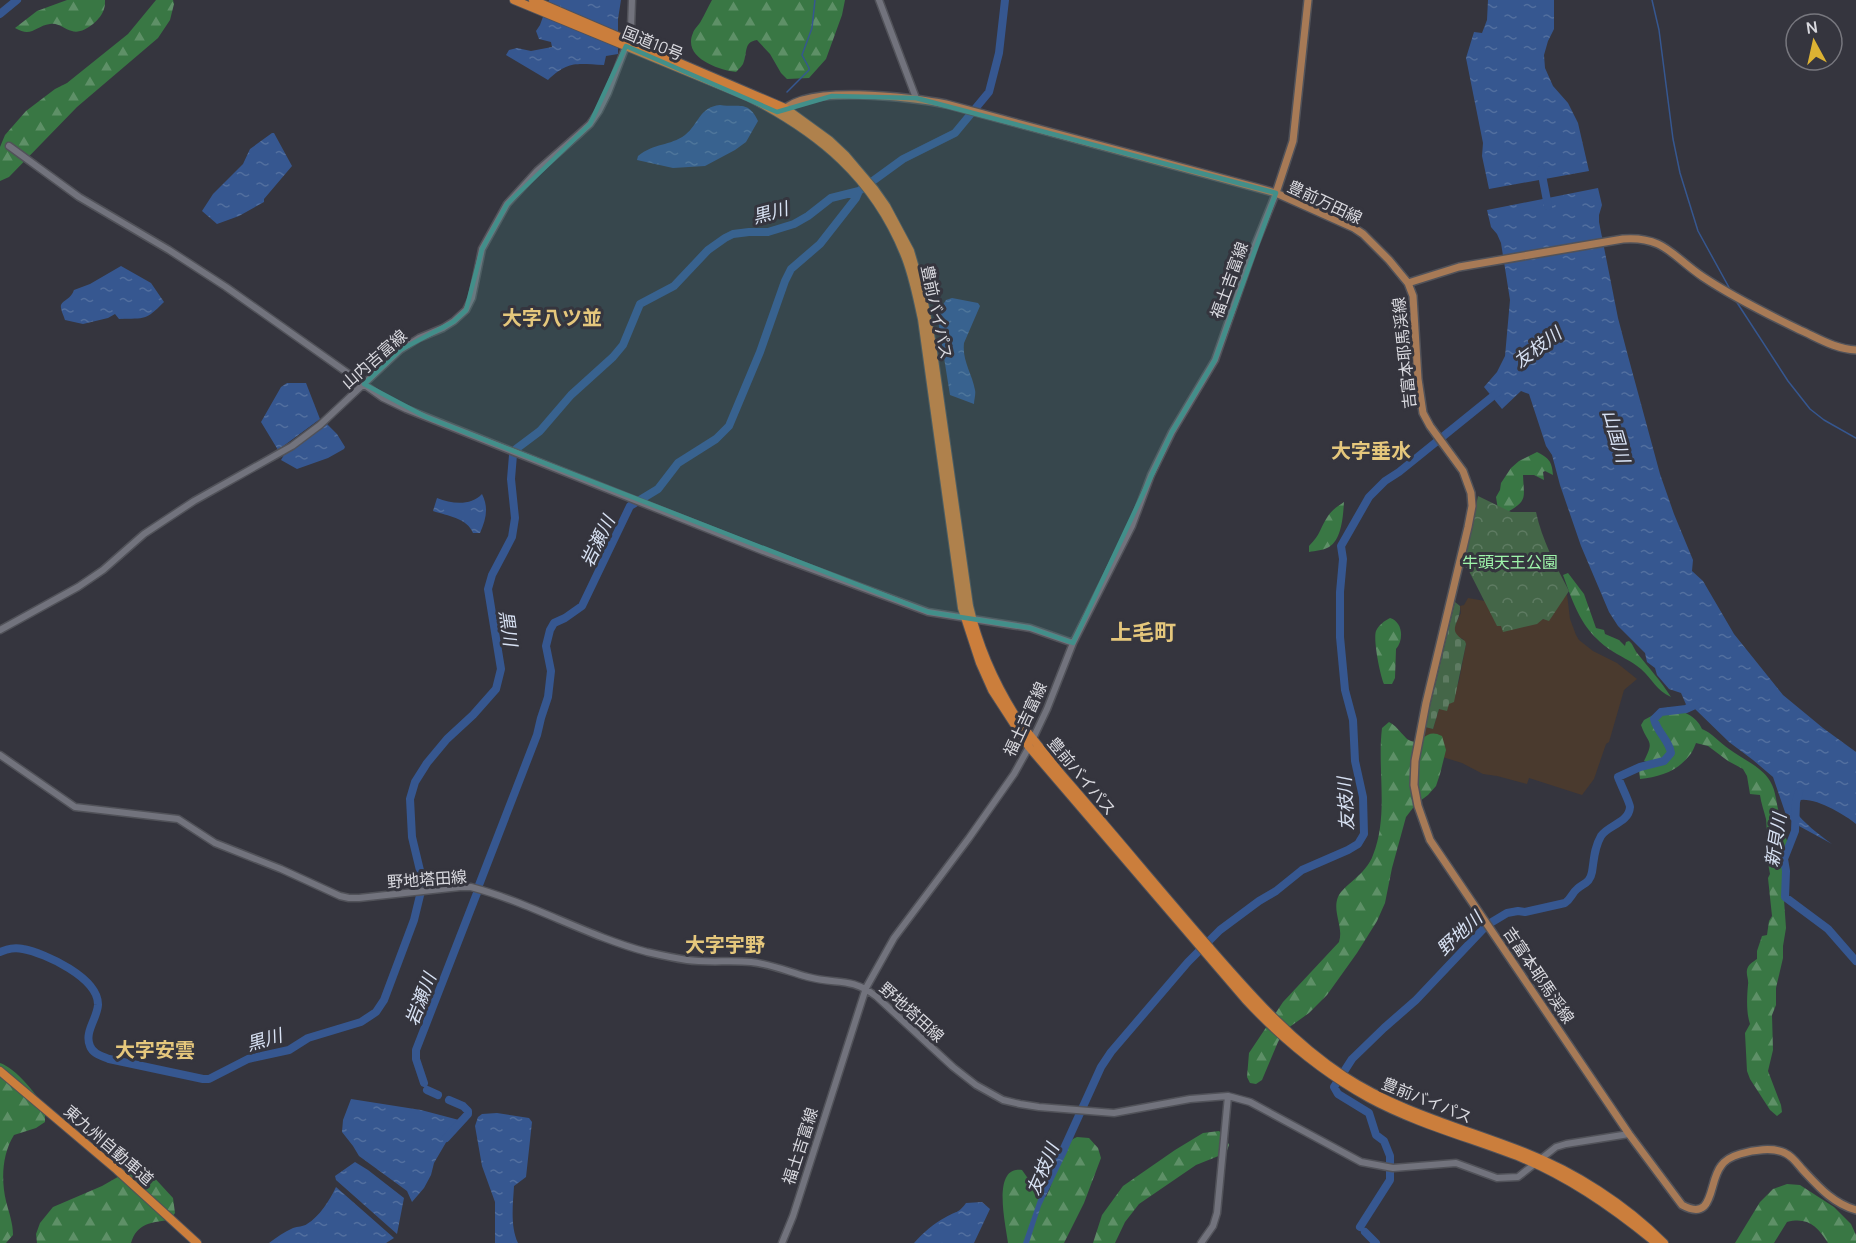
<svg xmlns="http://www.w3.org/2000/svg" width="1856" height="1243" font-family="Manrope,'Noto Sans JP',sans-serif">
  <defs>
    <pattern id="forest-firs" width="22" height="20" patternUnits="userSpaceOnUse" patternTransform="scale(1.5)"><rect width="22" height="20" fill="#397744"/><path d="M5 1l3.5 6h-7zM16 11l3.5 6h-7z" fill="#5e9067"/></pattern>
    <pattern id="cemetery-stones" width="16" height="16" patternUnits="userSpaceOnUse" patternTransform="scale(1.5)"><rect width="16" height="16" fill="#446648"/><path d="M2 7V4a2 2 0 0 1 4 0v3zM10 15v-3a2 2 0 0 1 4 0v3z" fill="#5e7b62"/></pattern>
    <pattern id="park-crowns" width="20" height="18" patternUnits="userSpaceOnUse" patternTransform="scale(1.5)"><rect width="20" height="18" fill="#446648"/><path d="M2 6a3 3 0 1 1 6 0M12 15a3 3 0 1 1 6 0" fill="none" stroke="#5e7b62"/></pattern>
    <pattern id="water-ripples" width="26" height="14" patternUnits="userSpaceOnUse" patternTransform="scale(1.5)"><rect width="26" height="14" fill="#365790"/><path d="M2 4q2-2 4 0t4 0M15 11q2-2 4 0t4 0" fill="none" stroke="#526f9f"/></pattern>
  </defs>
  <rect width="100%" height="100%" fill="#35353e"/>
  <path fill="#4a3a2e" d="M1567,594L1570,619L1576,635L1579,640L1593,651L1617,663L1637,679L1624,690L1609,742L1606,744L1594,779L1582,795L1529,778L1527,784L1497,776L1483,774L1462,763L1436,755L1422,745L1425,727L1433,729L1439,709L1449,704L1459,681L1466,644L1463,639L1458,637L1454,632V627L1461,613L1460,606L1464,605L1468,598L1485,601L1497,625L1545,619Z"/>
  <path fill="url(#forest-firs)" d="M67,0H105C105,3 105,6 104,9C101,20 83,35 72,31C64,29 58,22 50,24C35,26 32,38 15,28L37,11Z
    M156,0H173L174,4L170,20L158,38L77,107L9,177L0,181V147L5,135L26,111L55,89L67,83L128,34Z
    M712,0H845L842,15L826,59L809,78L787,79L781,73L770,54L757,40C743,42 748,53 743,64C742,66 738,70 736,72C719,70 682,58 693,33C694,29 699,25 701,21C705,14 708,7 712,0Z
    M1537,452C1548,458 1552,460 1553,475L1545,471L1543,472L1544,480L1534,475H1523C1524,499 1528,500 1506,513L1498,510L1496,497L1500,490L1501,483L1511,468L1519,461Z
    M1344,502C1343,516 1342,539 1329,547C1324,550 1315,551 1309,552V546C1321,534 1320,528 1328,516C1332,510 1338,506 1344,502Z
    M1568,573L1584,594L1596,628L1604,630L1605,634L1619,640L1625,646L1626,642L1629,641C1633,644 1634,649 1637,653C1649,668 1661,681 1671,697C1656,690 1653,680 1641,669C1632,661 1619,656 1609,649C1581,629 1574,605 1563,575Z
    M1390,618C1403,622 1404,640 1396,649L1395,678L1392,684H1384C1380,675 1373,640 1376,631C1379,625 1384,621 1390,618Z
    M1668,707C1681,710 1697,716 1702,729C1712,733 1719,742 1729,749C1742,759 1761,766 1770,781C1778,794 1775,808 1783,822L1780,827C1783,835 1788,839 1789,847L1783,854L1782,860L1784,870V900L1786,928L1783,946V958L1776,988V1005L1772,1015L1773,1050L1768,1071L1781,1105L1782,1112L1777,1116L1770,1110L1750,1079L1747,1071L1745,1033L1750,1024C1746,1012 1747,996 1748,985C1749,980 1746,975 1747,970C1748,964 1753,962 1757,959V951L1762,936L1767,935L1769,921L1772,916L1768,878L1770,874L1768,863L1770,857L1769,845L1771,843C1766,836 1767,828 1766,819C1764,811 1761,803 1760,795L1750,794L1747,776L1743,769L1728,761L1708,746L1696,743C1694,748 1692,753 1689,756C1676,772 1659,777 1640,779L1639,769L1647,762L1644,761C1655,739 1648,745 1641,725L1644,720Z
    M1389,722C1398,726 1405,740 1411,741C1424,745 1425,727 1442,736L1446,750L1440,774L1436,786L1428,795L1416,804L1406,817L1392,868L1385,903L1377,921L1357,953L1327,995L1309,1013L1284,1031L1278,1042L1262,1080L1256,1084L1250,1083L1247,1077L1249,1053L1283,1002L1339,942C1344,927 1332,912 1338,897C1343,885 1366,875 1373,855C1389,815 1377,770 1382,728Z
    M0,1063C14,1067 41,1097 45,1112C45,1113 45,1121 45,1122L36,1128L14,1135C2,1154 1,1180 6,1201C9,1213 13,1223 13,1235L6,1243H0Z
    M1219,1131L1226,1138L1229,1145L1226,1153L1196,1165L1139,1204L1125,1222L1115,1243H1093L1102,1215L1123,1186L1175,1150L1203,1133Z
    M1077,1137L1089,1138L1098,1148L1101,1158L1084,1203L1064,1243H1008C1006,1226 991,1165 1022,1170L1041,1197H1046C1056,1180 1057,1145 1077,1137Z
    M142,1171L150,1173L173,1198L175,1213L170,1220C152,1222 137,1223 131,1243H37L36,1234L40,1223L53,1207L102,1186L123,1174Z
    M1787,1184L1800,1185L1834,1207L1851,1224L1856,1235V1243H1828C1817,1226 1808,1217 1787,1222L1774,1243H1735L1760,1202L1773,1189Z"/>
  <path fill="url(#cemetery-stones)" d="M1455,602L1460,606C1461,624 1445,629 1465,641L1466,644L1454,702L1449,704L1447,711L1439,709L1433,729L1425,727Z"/>
  <path fill="url(#park-crowns)" d="M1478,496L1511,512H1536C1542,540 1556,566 1569,591L1549,621L1543,619L1537,624L1503,632L1501,626H1497L1468,569L1464,566Z"/>
  <path fill="url(#water-ripples)" d="M549,0H621L618,19V54L606,56L604,65C577,64 569,60 548,80L506,55L509,50L517,48L531,51L552,47L551,42L539,39L536,31L540,25Z
    M1488,0H1554V29L1548,41L1544,55L1545,68L1553,86L1568,103L1578,123L1589,171L1489,189L1482,156L1483,143L1466,58L1474,32L1482,33L1487,20Z
    M720,105C740,108 748,100 758,121L746,142L735,150L705,166L673,168L637,160L638,156C654,143 670,146 685,135C699,124 699,107 720,105Z
    M272,133H274L292,166L264,199V202L239,216L217,224L202,211L213,194L243,164L250,149Z
    M1598,188L1602,205L1599,215V222L1618,318L1628,356L1660,474L1674,514L1693,560L1692,571L1703,581L1734,634L1783,695L1823,728L1856,752V824C1844,814 1809,793 1794,802L1799,811L1794,810C1804,823 1818,834 1832,844L1799,826L1795,835H1792L1794,823L1786,815L1773,777L1753,760L1729,742L1694,708L1688,709L1681,693L1669,689L1657,675L1655,668L1647,662L1645,653L1618,626L1609,612L1581,546L1560,485L1552,455L1546,446L1529,394L1521,391L1502,409L1484,387L1497,372L1505,356L1510,300L1501,243L1497,234L1491,227L1487,210Z
    M121,266L151,283L164,302C145,321 146,318 119,319L115,314L108,318L83,324L65,320C64,316 60,309 61,305C63,300 71,299 74,290L90,284Z
    M952,298L978,303L980,306L964,343C962,361 972,373 975,390C976,394 974,400 974,404L950,395L937,314L946,300Z
    M287,383H306L320,419L278,450L261,422L281,387Z
    M327,424L337,434L345,447L344,449L328,458L297,469L281,460L284,455Z
    M482,494C489,508 486,519 480,533H473C467,518 448,516 433,511L437,498C452,504 471,506 482,494Z
    M351,1099L421,1110L459,1120L446,1136L448,1139L434,1163L431,1175L424,1188L412,1202L407,1191L359,1156L353,1146L342,1132L343,1120Z
    M497,1113L529,1118L532,1122L526,1177L514,1186C513,1204 510,1226 518,1243H495V1202L482,1166L475,1126L478,1117L482,1114Z
    M1057,1145L1068,1150L1041,1206L1029,1243H1023Z
    M355,1162L368,1170L404,1198L397,1234L336,1180L335,1176Z
    M336,1187L394,1238L386,1243H269C277,1237 284,1232 293,1228C298,1226 303,1227 307,1224C319,1217 330,1200 336,1187Z
    M982,1202L990,1209L974,1243H914C923,1233 934,1223 946,1217C956,1211 958,1214 966,1203Z"/>
  <g fill="none" stroke-linecap="round" stroke-linejoin="round">
    <path stroke="#365790" stroke-width="1.5" d="M1652,0L1659,30L1673,139L1680,173L1698,231L1731,291
      M787,92L809,70V68L802,55L812,28L815,0
      M1736,301L1788,381L1810,409L1824,420L1856,438"/>
    <path stroke="#365790" stroke-width="8" d="M0,14L17,0
      M1541,170L1548,206
      M1799,792L1796,802L1795,831L1784,859L1786,871L1785,897L1828,929L1856,961
      M479,885L537,735L541,718L548,697L551,671L546,646L550,630L554,623L565,618L582,606L630,506L658,489L678,463L716,439L729,426L760,352L785,281L791,269L820,244L856,198L859,191
      M0,952C8,949 14,947 23,949C45,953 99,978 98,1005C97,1019 84,1032 90,1046C93,1054 102,1056 109,1059L203,1079H209L248,1059L289,1050L308,1038L361,1022L376,1012L384,1000L414,920L423,883L412,837L410,799L415,782L427,763L447,739L473,715L496,689L501,669L488,589L492,575L512,537L515,518L511,479L513,455L516,449L540,431L571,395L613,357L623,345L640,304L674,286L708,250L725,238L733,234L749,232H768L794,224L808,216L831,198L859,191L903,159L955,133L989,92L999,53L1005,0
      M424,1083L416,1059V1050L477,893
      M427,1090L438,1095
      M446,1138L468,1114V1111L463,1106L449,1100
      M1061,1155L1101,1067L1111,1052L1188,962L1220,930L1259,901L1276,891L1302,870L1348,850L1358,844L1364,834L1363,797L1355,761L1353,720L1345,690L1340,637V592L1343,559L1341,546L1369,497L1385,481L1399,472L1498,392
      M1360,1227L1390,1180V1156L1384,1141L1376,1135L1369,1113L1338,1094L1334,1087L1352,1059L1384,1028L1416,1000L1487,925L1507,913L1518,911L1525,912L1565,903C1571,899 1572,893 1577,889C1584,883 1590,883 1592,872C1594,860 1594,848 1601,836C1608,825 1629,823 1630,807C1630,803 1620,783 1618,777L1640,767L1664,761L1671,753C1669,740 1657,732 1654,719L1661,712L1686,709L1697,704
      M1365,1232L1376,1243"/>
    <defs>
      <path id="secondary" d="M879,0L916,98
        M9,146L79,197L169,250L226,287L383,398L406,409L768,553L928,612L1030,628L1073,643
        M0,630L78,587L103,570L144,534L194,501L292,446L320,425L400,350L419,338L443,328L454,321L466,310L472,298L482,249L507,204L537,171L579,134L590,124L599,111L608,93L628,41L631,28L632,0
        M0,755L75,807L178,819L215,843L281,869L340,896L349,898H359L460,887H471C531,903 587,936 647,952C660,955 674,958 687,960C708,963 730,960 751,962C771,964 789,972 808,977C837,985 850,976 877,997L953,1067L976,1085L1003,1100L1020,1104L1039,1107L1114,1113L1190,1099L1228,1096L1250,1102L1361,1162L1393,1168L1456,1163L1497,1178L1518,1177L1556,1147L1566,1144L1629,1134
        M782,1243L793,1216L866,988L894,938L969,838L1014,774L1029,747L1047,709L1073,643L1132,526L1151,475L1172,432L1215,360L1255,245L1276,193
        M1201,1243L1213,1226L1217,1213L1228,1096"/>
      <path id="primary" d="M781,114C798,82 916,98 946,104L1258,188L1276,193L1354,228L1363,234L1389,260L1408,283L1413,296L1418,379L1423,413L1430,426L1463,471L1471,493L1472,506L1468,527L1426,703L1415,761L1414,785L1418,806L1430,840L1629,1134L1682,1205C1715,1223 1708,1182 1721,1166C1725,1160 1733,1156 1740,1154C1753,1150 1773,1147 1785,1153C1792,1156 1797,1163 1802,1169C1818,1186 1832,1203 1856,1210
        M1276,193L1293,141L1308,0
        M1408,283L1459,267L1623,239C1664,236 1672,256 1703,277C1733,297 1767,314 1800,330C1818,338 1835,349 1856,350"/>
      <path id="highway" d="M514,0L749,97C819,133 873,177 904,253C913,274 917,297 922,319L962,608L980,663L992,690L1029,747L1245,999C1282,1039 1322,1072 1369,1098C1417,1124 1471,1138 1522,1158C1571,1178 1615,1209 1656,1243
        M533,0L785,108L829,140L846,156L874,189L886,206L910,251L922,292L932,345L969,606C979,649 997,689 1022,726C1038,744 1052,764 1068,782C1116,837 1162,893 1210,948C1251,995 1291,1041 1344,1076C1399,1112 1463,1128 1524,1152C1575,1172 1625,1204 1664,1243
        M0,1071L117,1170L197,1243"/>
    </defs>
    <use href="#secondary" stroke="#515259" stroke-width="9"/>
    <use href="#primary" stroke="#515259" stroke-width="10"/>
    <use href="#highway" stroke="#515259" stroke-width="10"/>
    <use href="#secondary" stroke="#72737d" stroke-width="6"/>
    <use href="#primary" stroke="#a77a56" stroke-width="7"/>
    <use href="#highway" stroke="#cb7e3c" stroke-width="8"/>
  </g>
  <path fill="#428f8a" fill-opacity="0.2" stroke="#428f8a" stroke-width="4.5" stroke-linejoin="round" d="M626,46L777,112L832,96L916,98L1276,193L1215,360L1172,432L1073,643L1030,628L928,612L426,417L364,384L400,350L453,322L466,310L482,249L507,204L590,124Z"/>
  <g text-anchor="middle" dominant-baseline="central" stroke-width="6" stroke-linejoin="round" paint-order="stroke">
    <g font-size="16" fill="#d9d9df" stroke="#35353e">
      <text transform="translate(653 43) rotate(22)">国道10号</text>
      <text transform="translate(1325 202) rotate(25)">豊前万田線</text>
      <text transform="translate(1229 280) rotate(-70)">福土吉富線</text>
      <text transform="translate(937 312) rotate(78)">豊前バイパス</text>
      <text transform="translate(1404 353) rotate(-96)">吉富本耶馬渓線</text>
      <text transform="translate(374 359) rotate(-41)">山内吉富線</text>
      <text transform="translate(1025 719) rotate(-65)">福土吉富線</text>
      <text transform="translate(1082 776) rotate(50)">豊前バイパス</text>
      <text transform="translate(427 879) rotate(-4)">野地塔田線</text>
      <text transform="translate(1539 975) rotate(56)">吉富本耶馬渓線</text>
      <text transform="translate(912 1012) rotate(42)">野地塔田線</text>
      <text transform="translate(1427 1100) rotate(22)">豊前バイパス</text>
      <text transform="translate(109 1145) rotate(41)">東九州自動車道</text>
      <text transform="translate(800 1146) rotate(-72)">福土吉富線</text>
    </g>
    <g font-size="16" fill="#9ef4aa" stroke="#35353e">
      <text x="1510" y="562">牛頭天王公園</text>
    </g>
    <g font-size="18" font-style="italic" fill="#d8e2f4" stroke="#35353e">
      <text transform="translate(770 212) rotate(-15)">黒川</text>
      <text transform="translate(1537 347) rotate(-37)">友枝川</text>
      <text transform="translate(1617 436) rotate(74)">山国川</text>
      <text transform="translate(597 541) rotate(-64)">岩瀬川</text>
      <text transform="translate(509 628) rotate(82)">黒川</text>
      <text transform="translate(1345 804) rotate(-93)">友枝川</text>
      <text transform="translate(1775 840) rotate(-81)">新貝川</text>
      <text transform="translate(1459 933) rotate(-43)">野地川</text>
      <text transform="translate(420 999) rotate(-69)">岩瀬川</text>
      <text transform="translate(264 1039) rotate(-16)">黒川</text>
      <text transform="translate(1042 1169) rotate(-67)">友枝川</text>
    </g>
    <g font-size="20" font-weight="bold" fill="#e5c77c" stroke="#35353e">
      <text x="552" y="317">大字八ツ並</text>
      <text x="1371" y="450">大字垂水</text>
      <text x="725" y="944">大字宇野</text>
      <text x="155" y="1049">大字安雲</text>
    </g>
    <g font-size="22" font-weight="bold" fill="#e5c77c" stroke="#35353e">
      <text x="1143" y="632">上毛町</text>
    </g>
  </g>
  <g transform="translate(1814 42) rotate(352)"><circle r="28" fill="#35353e" stroke="#77777e" stroke-width="1.5"/>
  <path d="M0-4.5L10 22L0 15L-10 22Z" fill="#dcb233"/>
  <text y="-9" font-size="16" font-weight="bold" text-anchor="middle" fill="#d9d9df">N</text>
  </g>
</svg>
